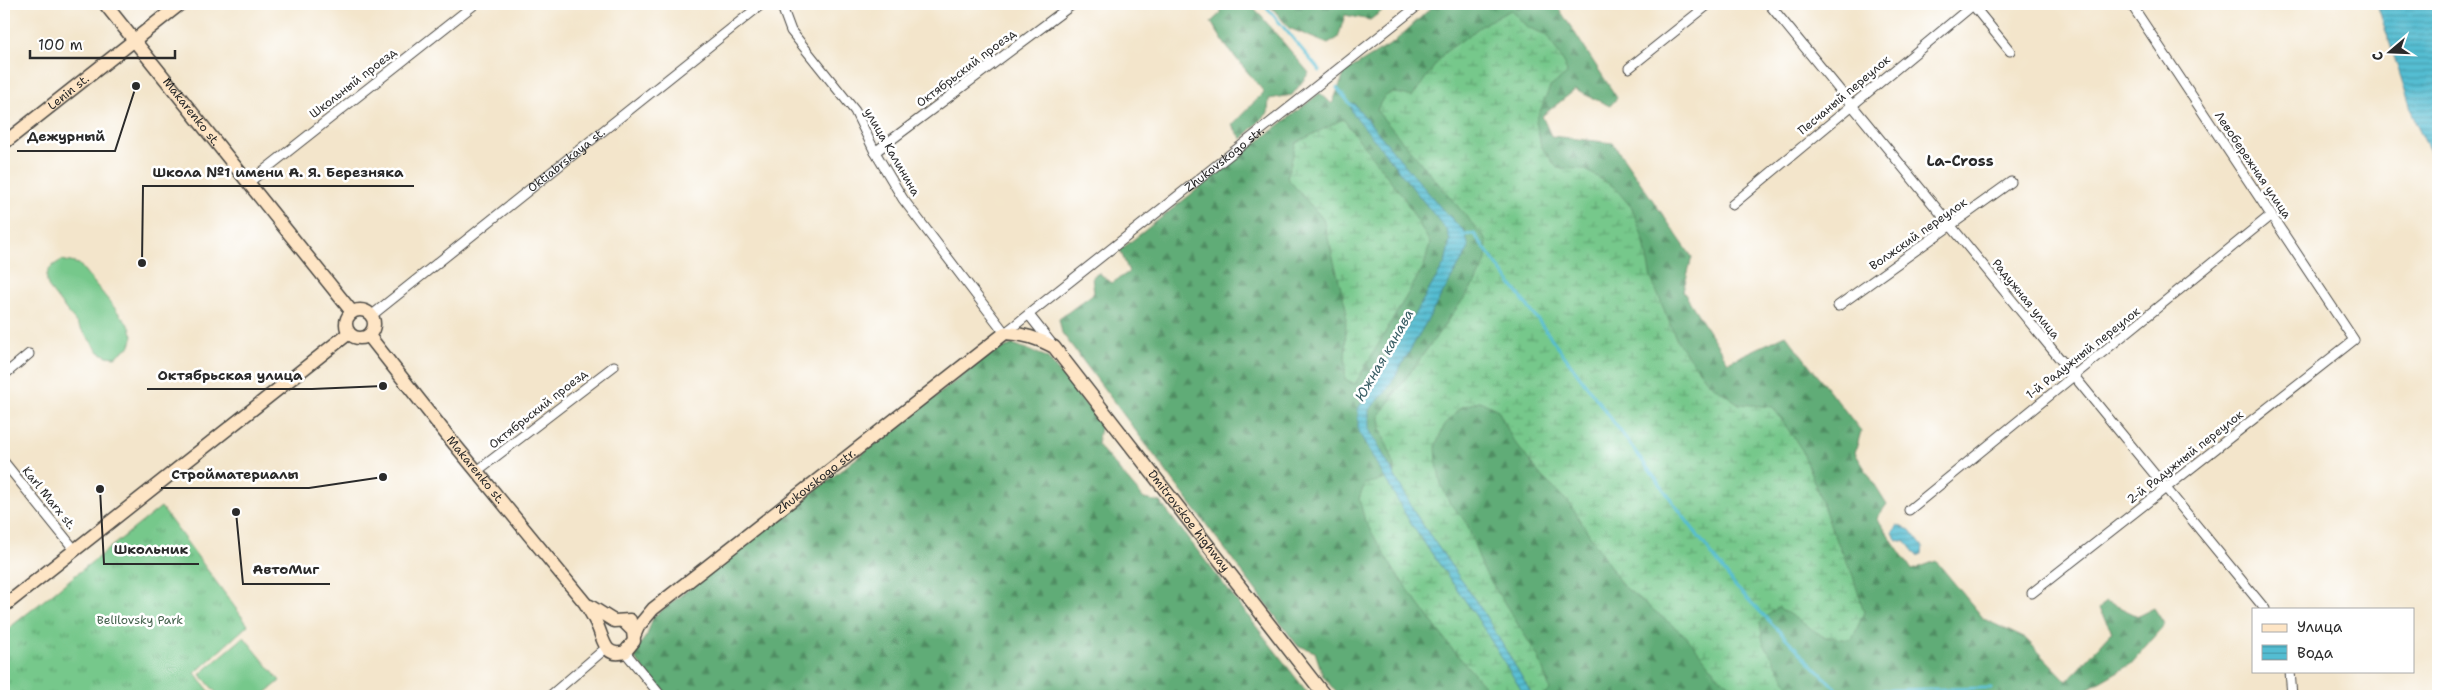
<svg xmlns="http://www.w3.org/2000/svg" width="2442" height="700" font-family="'Shantell Sans',sans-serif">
  <defs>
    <pattern id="grass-tufts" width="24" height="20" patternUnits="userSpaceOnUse" patternTransform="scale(1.25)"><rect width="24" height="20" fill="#76c88b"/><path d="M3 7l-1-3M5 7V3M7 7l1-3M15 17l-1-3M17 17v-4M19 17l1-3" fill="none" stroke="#61a372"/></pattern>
    <pattern id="forest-firs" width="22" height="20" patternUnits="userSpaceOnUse" patternTransform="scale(1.25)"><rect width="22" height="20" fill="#60ac77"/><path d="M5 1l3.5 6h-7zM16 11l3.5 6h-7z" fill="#4f8c62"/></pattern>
    <pattern id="wetland-marsh" width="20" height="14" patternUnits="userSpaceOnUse" patternTransform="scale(1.25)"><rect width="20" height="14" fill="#76c88b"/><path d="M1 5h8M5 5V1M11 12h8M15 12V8" fill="none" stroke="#61a372"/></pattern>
    <pattern id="water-rules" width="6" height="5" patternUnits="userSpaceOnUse" patternTransform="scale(1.25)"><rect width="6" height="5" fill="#54bdd2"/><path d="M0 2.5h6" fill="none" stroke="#469aab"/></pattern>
  </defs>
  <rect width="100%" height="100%" fill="#fff"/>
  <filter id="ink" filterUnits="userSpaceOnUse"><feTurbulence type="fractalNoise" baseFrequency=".02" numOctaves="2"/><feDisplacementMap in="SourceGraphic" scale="10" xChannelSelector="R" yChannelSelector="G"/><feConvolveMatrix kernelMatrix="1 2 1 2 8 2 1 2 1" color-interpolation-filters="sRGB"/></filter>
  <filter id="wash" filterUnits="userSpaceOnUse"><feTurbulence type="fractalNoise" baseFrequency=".0096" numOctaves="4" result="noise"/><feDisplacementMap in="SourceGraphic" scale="20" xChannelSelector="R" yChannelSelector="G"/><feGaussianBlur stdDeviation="1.12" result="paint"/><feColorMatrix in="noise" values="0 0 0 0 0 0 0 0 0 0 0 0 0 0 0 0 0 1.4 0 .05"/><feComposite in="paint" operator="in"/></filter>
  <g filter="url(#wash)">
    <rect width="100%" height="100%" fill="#f3e5cb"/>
    <path fill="url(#grass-tufts)" stroke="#507a5b" d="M161,507L248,625L195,673L213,696H4V632Z"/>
    <path fill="url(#forest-firs)" stroke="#466c51" d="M1215,4H1251L1309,73L1292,95L1269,99L1268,113L1242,139L1232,125L1264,92L1226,46L1211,22L1222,12Z
      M1269,4H1391L1370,20L1345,15L1338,38L1328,44L1289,28Z
      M1435,4H1556L1617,98L1610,106L1575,90L1542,116L1551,136L1613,143L1692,257L1683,291L1728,362L1786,335L1861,431L1855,453L1887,504L1877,518L1912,570L1936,561L1984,619L2026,639L2067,681L2112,632L2099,609L2106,601L2138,616L2154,608L2165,625L2131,664L2075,696H1339L1323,676L1315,652L1297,645L1062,333L1059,319L1094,293L1092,277L1099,273L1112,283L1129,272L1120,250L1320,93L1332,104L1345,72L1393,43Z
      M1013,344L1047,357L1101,423L1097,444L1144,499L1160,502L1310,696H666L632,655L647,635L653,617L990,354Z"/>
    <path fill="url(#wetland-marsh)" stroke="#507a5b" d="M1511,10L1527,27L1547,35L1565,64L1567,74L1550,87L1536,121L1541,146L1557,168L1584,169L1614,187L1632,208L1643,238L1651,278L1678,343L1708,382L1739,404L1773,407L1802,450L1833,532L1853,576L1864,612L1852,640L1824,637L1778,607L1760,622L1763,642L1791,689L1787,696H1745L1719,677L1686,636L1622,585L1569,503L1542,477L1513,440L1498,410L1480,401L1461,407L1444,426L1436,445L1437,464L1441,484L1450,504L1466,521L1483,569L1539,658L1550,690L1544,696H1501L1487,689L1452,649L1395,572L1365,521L1359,498L1365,484L1382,480L1394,474C1395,449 1379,442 1380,414L1475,283L1486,261L1487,241L1377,111C1384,90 1393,91 1412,97L1444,53L1487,22Z
      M1343,119L1404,198L1430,243L1424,266L1355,384L1345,379L1346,308L1323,219L1287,178L1296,143Z"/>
    <path fill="#76c88b" stroke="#507a5b" d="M62,260L79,264L130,327L133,336L130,346L115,357L107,356L99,352L49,288C43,273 49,267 62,260Z
      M244,637L280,681L262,696H219L200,674Z"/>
    <path fill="url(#water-rules)" stroke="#40747e" d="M2377,4H2438V167L2416,124Z
      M1350,103L1354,104L1442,209L1465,232L1469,248L1386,392L1369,410V429L1418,518L1482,610L1533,696H1525L1476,616L1411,524L1358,431V409L1445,263L1450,240L1447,231L1352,112Z
      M1897,525L1910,530L1923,547L1922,554L1917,556L1906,542L1897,540L1892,533Z"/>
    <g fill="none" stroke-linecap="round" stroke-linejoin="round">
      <path stroke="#54bdd2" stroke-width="3" d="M1264,4L1320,71
        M1337,88L1351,105
        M1462,235L1474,234L1736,587L1838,691L1991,688"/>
    </g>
  </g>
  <g filter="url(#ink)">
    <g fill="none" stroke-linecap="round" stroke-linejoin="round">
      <defs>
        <g id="street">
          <path id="s1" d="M781,4L791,31L855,111L875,152L903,199L1005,333L1420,4"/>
          <path d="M1769,4L2265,609"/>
          <path d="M1972,4L2010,51"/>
          <path d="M1629,68L1709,4"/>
          <path d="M875,152L1073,4"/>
          <path d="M248,183L475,4"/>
          <path d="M1732,205L1973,5"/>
          <path d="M1838,306L2011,182"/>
          <path d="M1029,315L1052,344"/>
          <path id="s2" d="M371,316L762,4"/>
          <path d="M4,375L29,354"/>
          <path d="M4,462L74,549"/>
          <path d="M477,471L614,366"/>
          <path d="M1909,510L2271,215"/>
          <path d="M2032,593L2354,340L2131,4"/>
          <path d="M625,652L661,696"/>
          <path d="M2290,671L2292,696"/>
          <path d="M550,696L606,648"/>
        </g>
        <g id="secondary">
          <path id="s3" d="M105,4L352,312"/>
          <path id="s4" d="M4,143L180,4"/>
          <circle cx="360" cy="324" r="14"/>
          <path id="s5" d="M369,336L447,435L585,603C590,611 595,619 598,627C604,641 605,658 625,652L634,641L633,631L623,621"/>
          <path d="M4,606L349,333"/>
          <path d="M590,606L614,621L630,620"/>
          <path id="s6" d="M634,636L638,627L653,609L1005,333C1024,334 1037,338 1054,347L1325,696"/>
        </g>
      </defs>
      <use href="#street" stroke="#494743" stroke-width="11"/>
      <use href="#secondary" stroke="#494743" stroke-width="15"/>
      <use href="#street" stroke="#fff" stroke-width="9"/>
      <use href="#secondary" stroke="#fee5c5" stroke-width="12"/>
    </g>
  </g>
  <g text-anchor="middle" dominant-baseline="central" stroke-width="5" stroke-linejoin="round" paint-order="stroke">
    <g font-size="12" fill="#2b2b2b" stroke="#fff">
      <text transform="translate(966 68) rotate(-37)">Октябрьский проезд</text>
      <text transform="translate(353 83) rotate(-38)">Школьный проезд</text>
      <text stroke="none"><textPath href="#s4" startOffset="82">Lenin st.</textPath></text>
      <text transform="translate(1844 95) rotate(-40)">Песчаный переулок</text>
      <text stroke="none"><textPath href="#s3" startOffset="138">Makarenko st.</textPath></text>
      <text transform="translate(892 152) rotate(60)">улица Калинина</text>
      <text stroke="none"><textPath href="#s1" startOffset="680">Zhukovskogo str.</textPath></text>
      <text stroke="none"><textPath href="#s2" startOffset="250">Oktiabrskaya st.</textPath></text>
      <text transform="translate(2253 165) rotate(56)">Левобережная улица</text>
      <text transform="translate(1918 234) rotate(-35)">Волжский переулок</text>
      <text transform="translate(2026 299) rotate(51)">Радужная улица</text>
      <text transform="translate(2083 353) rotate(-38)">1-й Радужный переулок</text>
      <text transform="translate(538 409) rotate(-38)">Октябрьский проезд</text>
      <text transform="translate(2185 457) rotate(-38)">2-й Радужный переулок</text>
      <text stroke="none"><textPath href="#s5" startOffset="171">Makarenko st.</textPath></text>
      <text stroke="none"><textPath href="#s6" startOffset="240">Zhukovskogo str.</textPath></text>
      <text transform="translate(49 498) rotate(51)">Karl Marx st.</text>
      <text stroke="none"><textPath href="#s6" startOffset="752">Dmitrovskoe highway</textPath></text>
    </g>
    <g font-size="12" fill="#45624d" stroke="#fff">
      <text x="140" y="620">Belilovsky Park</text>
    </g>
    <g font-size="14" font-style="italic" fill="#395e65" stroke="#fff">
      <text transform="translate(1384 355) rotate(-60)">Южная канава</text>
    </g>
    <g font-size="15" font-weight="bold" fill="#2b2b2b" stroke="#fff">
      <text x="1960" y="161">La-Cross</text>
    </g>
  </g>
  <path fill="none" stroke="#2b2b2b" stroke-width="2" d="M136 86L115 151H17M142 263L143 186H414M383 386L312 389H147M383 477L309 488H161M100 489L104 564H199M236 512L243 584H330"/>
  <g fill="#2b2b2b" stroke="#fff" stroke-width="2">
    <circle cx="136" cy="86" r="5"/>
    <circle cx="142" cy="263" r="5"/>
    <circle cx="383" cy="386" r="5"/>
    <circle cx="383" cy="477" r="5"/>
    <circle cx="100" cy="489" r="5"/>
    <circle cx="236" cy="512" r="5"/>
  </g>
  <g font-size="14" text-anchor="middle" font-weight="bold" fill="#2b2b2b" stroke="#fff" stroke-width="5" stroke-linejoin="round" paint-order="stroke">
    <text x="66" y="141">Дежурный</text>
    <text x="278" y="177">Школа №1 имени А. Я. Березняка</text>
    <text x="230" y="380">Октябрьская улица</text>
    <text x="235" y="479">Стройматериалы</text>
    <text x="151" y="554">Школьник</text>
    <text x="286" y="574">АвтоМиг</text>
  </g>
  <rect width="2442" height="700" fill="none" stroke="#fff" stroke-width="20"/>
  <rect x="2252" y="608" width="162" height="65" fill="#ffffff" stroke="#aaaaaa"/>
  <rect x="2262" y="624" width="25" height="8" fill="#fee5c5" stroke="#aaaaaa"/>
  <text x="2297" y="632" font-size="15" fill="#2b2b2b">Улица</text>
  <rect x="2262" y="645" width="25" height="15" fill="url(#water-rules)" stroke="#aaaaaa"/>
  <text x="2297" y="658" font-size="15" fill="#2b2b2b">Вода</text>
  <g transform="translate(2390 52) rotate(251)" stroke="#ffffff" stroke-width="4" paint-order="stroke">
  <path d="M0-4L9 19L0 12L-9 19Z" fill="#2b2b2b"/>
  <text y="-8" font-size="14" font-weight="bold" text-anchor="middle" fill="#2b2b2b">С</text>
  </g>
  <path d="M30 50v8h145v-8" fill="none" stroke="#2b2b2b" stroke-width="2.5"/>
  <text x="38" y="50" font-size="15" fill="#2b2b2b" stroke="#ffffff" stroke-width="4" paint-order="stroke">100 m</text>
</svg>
